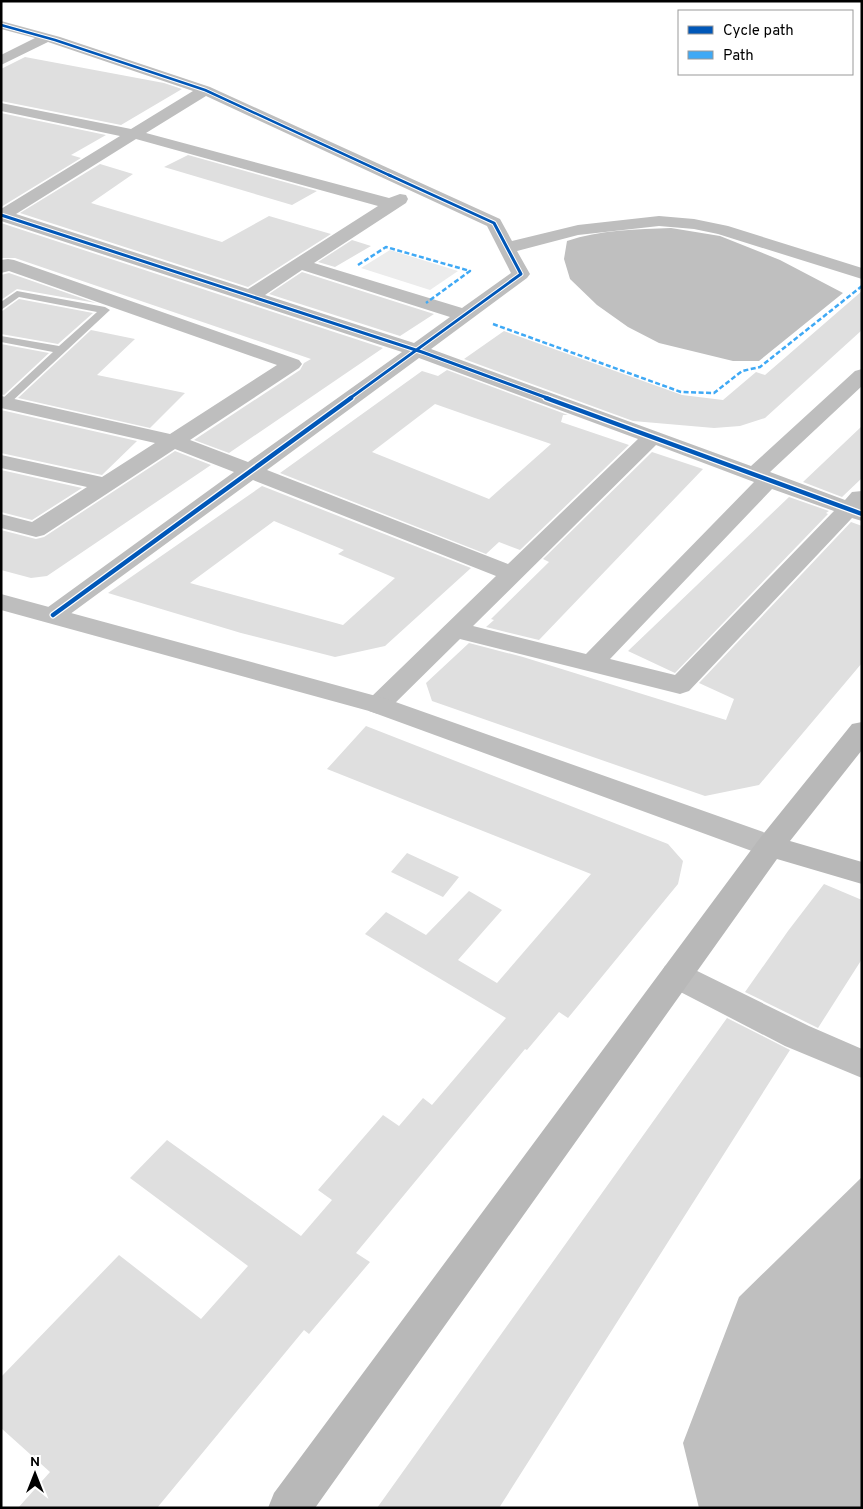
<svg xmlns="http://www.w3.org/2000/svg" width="863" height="1509" font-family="Overpass,sans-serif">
  <rect width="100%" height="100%" fill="#fff"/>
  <path fill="#ececec" d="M390,250L458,271L430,290L361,268Z"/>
  <path fill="#bfbfbf" d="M671,228L720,236L780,260L843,293L759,361H733L659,343L628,327L597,305L570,279L564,259L567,241C599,230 638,229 671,228Z
    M862,1177V1508H699L683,1443L739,1297Z"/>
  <path fill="#dfdfdf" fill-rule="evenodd" d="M25,57L164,83L182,89L121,125L1,101V69Z
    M1,113L106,135L71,155L81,158L1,207Z
    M188,155L317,191L292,205L164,167Z
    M100,164L133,174L91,203L222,242L269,216L331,234L248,287L20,213Z
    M1,223L383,348L229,453L194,440L300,370L304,363L311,359L15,258H1Z
    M352,240L371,246L335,267L318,262Z
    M302,272L434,314L400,336L269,294Z
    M9,273L96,303L17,289L1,300V275Z
    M862,291V330L765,418L740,426L714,428L633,421L464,359L504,331L682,395L723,400L756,372L765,375Z
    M19,299L93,313L58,344L1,334V312Z
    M91,330L135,339L97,375L185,393L150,428L18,398Z
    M1,344L49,353L4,395L1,394Z
    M447,370L568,415H563L561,422L629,445L520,550L499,542L486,554L280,473L422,371L438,376ZM435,404L472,417L551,444L489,499L372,452Z
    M1,410L137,441L102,475L1,453Z
    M862,426V478L842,497L803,482Z
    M175,451L211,465L47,576L31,578L1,570V530L36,539L44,537Z
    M652,452L703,469L539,640L486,627L494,620L491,619L549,562L543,559Z
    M1,470L82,488L32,520L1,512Z
    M262,486L471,568L385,646L335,657L241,633L108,593ZM274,521L344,550L338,554L395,578L343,625L190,583Z
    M789,497L829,511L826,513L828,514L675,673L628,651Z
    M851,522L862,526V663L759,785L705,796L432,701L426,683L469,643L523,657L726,720L734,699L699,683Z
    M366,726L668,844L683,861L678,884L568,1018L559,1012L527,1050L525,1049L356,1253L370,1262L309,1334L304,1330L157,1508H18L50,1472L1,1428V1377L119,1255L201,1319L248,1266L130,1178L167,1140L301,1236L332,1200L318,1190L383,1115L399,1126L423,1098L432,1105L506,1018L365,934L386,912L426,935L469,891L502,910L458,960L497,983L591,874L327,769Z
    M407,853L459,877L443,897L391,872Z
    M824,884L862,900V959L818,1028L745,992L788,931Z
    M727,1018L790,1050L499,1508H377Z"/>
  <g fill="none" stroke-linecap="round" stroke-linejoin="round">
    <path fill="#bebebe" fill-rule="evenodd" d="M17,291L105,307L110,310L8,405L1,406V400L53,352L1,342V336L59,346L97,312L19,297L1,310V302Z"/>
    <path fill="#bebebe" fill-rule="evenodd" d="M1,21L60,37L210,87L500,219L512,241L578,225L659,216L694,219L728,226L862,268V279L718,234L694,229L659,226L578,235L517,251L530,274L527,278L431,349L751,466L855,371L862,369V386L770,472L845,500L852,492L862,491V521L852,518L689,691L680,694L460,639L387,711L378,714L369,711L365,705L369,699L496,576L253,480L62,620L53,623L44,620L41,615L44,610L234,472L175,449L44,535L36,537L1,528V514L32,522L87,487L1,468V455L102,477L155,443L1,408V396L170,434L277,365L9,271L1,273V260L8,259L14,260L299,360L302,364L299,368L190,440L248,462L402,352L1,221V209L120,136L1,111V103L131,129L193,91L48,42L1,65V55L35,38L1,29ZM206,96L487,226L511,273L462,308L314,263L406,203L408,199L406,195L400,194L389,198L146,133ZM136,139L378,206L248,289L16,214ZM302,270L450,317L414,343L265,295ZM419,358L638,439L508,564L267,470ZM656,445L754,482L586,654L473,626ZM772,489L834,511L675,675L610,659Z
      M676,962L687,966L809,1026L862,1049V1078L785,1046L665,984L660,975L665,966Z"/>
    <path fill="#bebebe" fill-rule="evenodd" d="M1,594L387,699L780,838L785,846L780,854L770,857L760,854L369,711L1,610Z"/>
    <path fill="#b8b8b8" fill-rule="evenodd" d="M862,722V750L790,841L862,862V884L777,859L315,1508H268L274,1493L760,838L852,724Z"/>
    <path stroke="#3fa9f5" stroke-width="2.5" stroke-dasharray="5 2.5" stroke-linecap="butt" d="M358,265L386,247L470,271L426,303
      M493,324L681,392L714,393L742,371L760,367L862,286"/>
    <defs>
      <path id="cycleway-far2" d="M1,25L55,40L205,90L391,176"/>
      <path id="cycleway-far1" d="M1,215L422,352L550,399
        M349,399L521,274L494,223L389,175"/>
      <path id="cycleway" d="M546,398L862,514
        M53,615L351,398"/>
    </defs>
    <use href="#cycleway-far2" stroke="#fff" stroke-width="4.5"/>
    <use href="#cycleway-far1" stroke="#fff" stroke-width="5"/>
    <use href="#cycleway" stroke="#fff" stroke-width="7"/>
    <use href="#cycleway-far2" stroke="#0057b8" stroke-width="2.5"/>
    <use href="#cycleway-far1" stroke="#0057b8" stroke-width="3"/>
    <use href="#cycleway" stroke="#0057b8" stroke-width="4.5"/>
  </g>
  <rect width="863" height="1509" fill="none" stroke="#000000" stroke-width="5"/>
  <rect x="678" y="10" width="175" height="65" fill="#ffffff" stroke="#999999"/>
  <rect x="688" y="26" width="25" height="8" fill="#0057b8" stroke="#999999"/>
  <text x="723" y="35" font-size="15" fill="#000000">Cycle path</text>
  <rect x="688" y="51" width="25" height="8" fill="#3fa9f5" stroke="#999999"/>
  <text x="723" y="60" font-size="15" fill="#000000">Path</text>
  <g transform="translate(35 1474)" stroke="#ffffff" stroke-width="4" paint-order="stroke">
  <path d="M0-4L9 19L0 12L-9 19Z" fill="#000000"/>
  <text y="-8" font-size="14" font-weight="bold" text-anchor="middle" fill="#000000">N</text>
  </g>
</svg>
